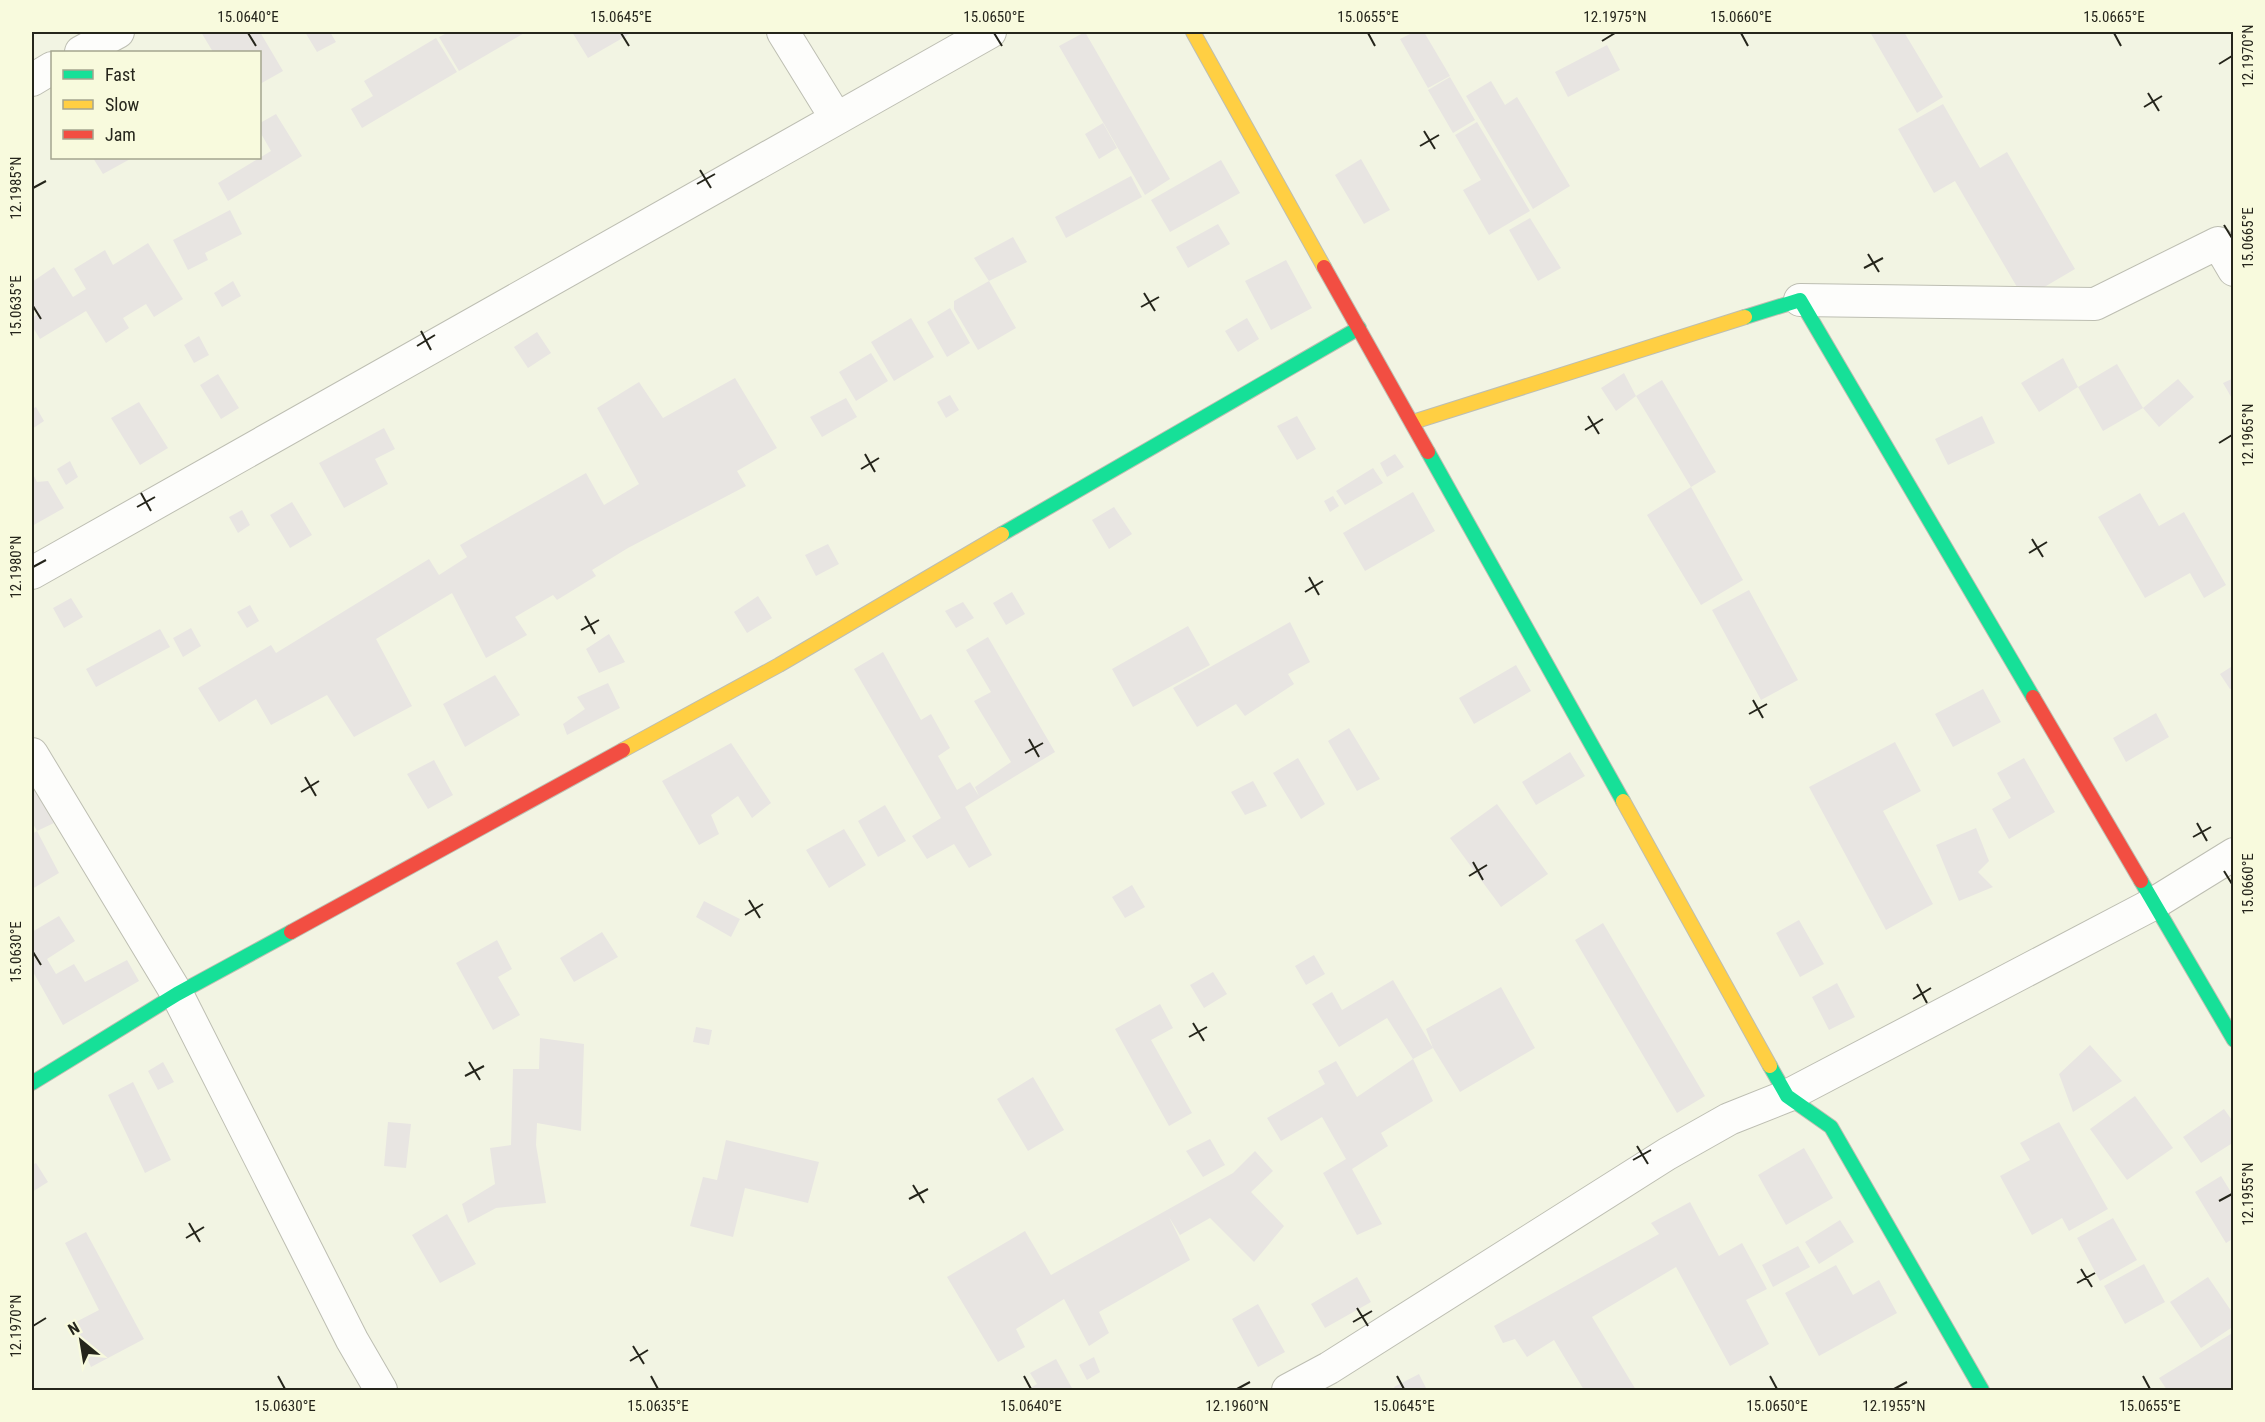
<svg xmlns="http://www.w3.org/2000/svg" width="2265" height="1422" font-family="'Roboto Condensed',sans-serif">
  <rect width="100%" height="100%" fill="#f2f4e3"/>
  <path fill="#e8e5e2" d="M201,32H260L283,71L260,84V52H213Z
    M305,32H330L336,42L317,52Z
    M449,32H526L459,71L439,37Z
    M572,32H633L588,58Z
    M1085,32L1170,179L1145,195L1059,46Z
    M1414,32H1424L1450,76L1428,88L1400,39Z
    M1870,32H1904L1943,97L1917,113Z
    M436,38L457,72L362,128L351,109L373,96L364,81Z
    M1607,45L1620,70L1568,97L1555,72Z
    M1450,77L1475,120L1453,133L1428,90Z
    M1491,81L1505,105L1517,97L1570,186L1533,209L1466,96Z
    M1943,104L1980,168L2007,152L2075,269L2024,299L1955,181L1934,193L1898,129Z
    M276,114L302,156L228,201L218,183L271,151L260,132V123Z
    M1477,122L1530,211L1489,235L1463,190L1481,180L1455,135Z
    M1103,123L1117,148L1099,159L1085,134Z
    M93,158H132L103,174Z
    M1361,159L1390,210L1364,224L1335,175Z
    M1221,160L1240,193L1170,232L1151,200Z
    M1131,176L1142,197L1066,238L1055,217Z
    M230,210L242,234L205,253L208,260L188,270L173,240Z
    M1530,218L1561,268L1538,281L1509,230Z
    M1218,224L1230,244L1188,268L1176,247Z
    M1013,237L1027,262L989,281L974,258Z
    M148,243L183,299L154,317L146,304L123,318L129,328L106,343L86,311L40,339L32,326V318L38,314L32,305V282L54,267L73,297L86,289L74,269L105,250L113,265Z
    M1286,260L1312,308L1271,330L1245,281Z
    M233,281L241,296L222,307L214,293Z
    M989,281L1016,328L978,350L954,309V301Z
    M950,308L970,343L947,357L927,322Z
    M911,318L934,357L894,381L871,342Z
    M1247,318L1259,339L1238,352L1225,331Z
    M537,332L551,353L528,368L514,347Z
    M199,336L209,355L194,363L184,345Z
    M871,353L888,381L856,401L839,372Z
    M2063,358L2078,387L2039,412L2021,383Z
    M2117,364L2143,408L2103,431L2078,387Z
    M1624,373L1636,396L1616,411L1601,388Z
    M218,374L239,408L221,419L200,385Z
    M735,378L777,448L737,471L746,486L628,548L592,570L596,576L557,600L553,595L515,617L527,635L486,658L452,593L376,639L412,706L354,737L327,695L271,725L256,699L219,722L198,688L271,645L276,653L429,559L439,575L467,557L460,545L586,473L604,505L639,484L597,408L639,382L663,418Z
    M2234,378V402L2223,383Z
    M2178,379L2194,397L2159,427L2143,408Z
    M1662,380L1716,472L1691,487L1636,396Z
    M950,395L959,410L946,418L937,402Z
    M846,398L857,417L822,437L810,417Z
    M139,402L168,448L140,465L111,418Z
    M36,407L44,421L32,429V409Z
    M1297,416L1316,449L1297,460L1277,426Z
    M1982,416L1995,443L1948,465L1935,439Z
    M384,428L395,449L375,459L388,484L344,508L319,463Z
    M1395,454L1404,467L1387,477L1380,463Z
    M70,461L78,477L66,485L57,469Z
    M1373,468L1383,483L1345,505L1336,491Z
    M32,472L37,482L48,481L64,508L32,526Z
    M1691,487L1743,580L1701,605L1647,515Z
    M1413,492L1435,531L1365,571L1343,533Z
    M2140,493L2159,526L2184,512L2226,585L2204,598L2190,573L2145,598L2098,517Z
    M1333,496L1339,506L1330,512L1324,501Z
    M292,502L312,535L290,548L270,515Z
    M1114,507L1132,534L1109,549L1092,520Z
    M242,510L250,525L238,533L229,517Z
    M828,544L839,564L816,576L805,555Z
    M1749,590L1798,680L1761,700L1712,610Z
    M1012,592L1025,614L1006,625L993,603Z
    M758,596L772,618L747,633L734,612Z
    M71,598L83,617L64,628L53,608Z
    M963,602L974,618L956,628L945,611Z
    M250,605L259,621L247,628L237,612Z
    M1290,622L1310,662L1288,674L1294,684L1245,716L1236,704L1197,727L1173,688Z
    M1188,626L1210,665L1133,707L1112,669Z
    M191,628L201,646L183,657L173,638Z
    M160,629L170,647L96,687L86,669Z
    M609,634L625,662L599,673L586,649Z
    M988,637L1055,752L965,807L992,855L969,868L954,844L927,859L912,836L941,818L854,669L883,652L921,720L931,714L950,748L938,756L957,790L970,782L979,796L975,787L1011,762L974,701L991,692L966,650Z
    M1516,665L1531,691L1474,724L1459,698Z
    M2234,665V687L2230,689L2220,674Z
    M495,675L520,715L465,747L443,704Z
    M608,683L620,708L567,735L563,724L585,709L577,697Z
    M1983,689L2001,722L1953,747L1935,714Z
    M2156,713L2169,737L2126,762L2113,738Z
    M1349,728L1380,779L1357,791L1328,741Z
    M1895,742L1921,791L1883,811L1933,904L1886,930L1809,787Z
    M731,743L771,803L752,818L738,796L711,815L719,834L699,845L662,781Z
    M1570,752L1585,776L1536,805L1522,782Z
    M1298,758L1325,804L1301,819L1273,773Z
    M2024,758L2055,812L2009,839L1992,809L2011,798L1997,773Z
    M434,760L453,795L428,809L407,774Z
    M1253,781L1267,806L1245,815L1231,792Z
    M32,783L54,823L37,831L59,873L32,889V834L37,831L32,822Z
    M1497,804L1548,874L1501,907L1450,838Z
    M885,805L906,841L878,857L858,821Z
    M1976,828L1989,861L1978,872L1993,887L1959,901L1936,845Z
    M844,829L866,865L829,888L806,850Z
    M1132,885L1145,907L1125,918L1112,897Z
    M704,901L740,919L731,937L696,917Z
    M59,916L75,941L47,959L56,974L74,964L85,982L127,960L139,981L63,1025L32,970V932Z
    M1799,920L1824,964L1800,977L1776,933Z
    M1603,923L1705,1096L1677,1113L1575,940Z
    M602,932L618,957L574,982L560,958Z
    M497,940L512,969L498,977L520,1015L493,1030L456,963Z
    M1314,955L1325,974L1306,985L1295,966Z
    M1213,972L1227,994L1204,1008L1190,985Z
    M1393,980L1433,1048L1426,1029L1501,987L1535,1048L1460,1092L1433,1048L1413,1059L1387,1018L1339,1047L1312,1004L1332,992L1342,1010Z
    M1837,983L1855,1017L1829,1030L1812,997Z
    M1160,1004L1173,1028L1151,1040L1192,1113L1169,1126L1115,1029Z
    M696,1027L712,1030L709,1045L693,1042Z
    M540,1038L584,1044L581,1131L537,1123L536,1145L546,1203L496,1208L468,1223L462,1204L495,1184L490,1148L511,1145L513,1069H539Z
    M2090,1045L2122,1081L2073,1112L2059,1074Z
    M1413,1059L1433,1101L1381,1133L1388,1146L1352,1169L1382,1224L1357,1235L1323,1173L1346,1159L1322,1117L1281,1141L1267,1118L1325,1084L1318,1071L1336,1061L1357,1097Z
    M163,1062L174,1082L158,1090L148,1071Z
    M1033,1077L1064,1130L1028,1151L997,1099Z
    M133,1082L171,1160L145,1173L108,1095Z
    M2135,1096L2173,1148L2127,1180L2090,1129Z
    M2224,1109L2234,1123V1142L2201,1163L2183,1137Z
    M388,1122L411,1124L406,1168L384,1166Z
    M2059,1122L2108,1209L2069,1231L2062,1218L2032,1235L2000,1176L2030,1160L2020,1143Z
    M1210,1139L1225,1165L1203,1177L1186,1151Z
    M726,1140L819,1162L808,1203L745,1188L733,1237L690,1226L703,1177L717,1180Z
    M1804,1148L1833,1198L1786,1225L1758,1175Z
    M1255,1151L1273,1171L1251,1192L1284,1226L1254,1262L1210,1218L1180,1235L1169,1217L1190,1260L1099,1312L1109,1333L1089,1346L1064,1299L1016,1329L1025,1347L998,1362L947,1277L1025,1231L1051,1275L1233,1173Z
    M36,1163L48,1182L32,1192V1165Z
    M2221,1176L2234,1197V1238L2226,1243L2195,1192Z
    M1690,1202L1719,1256L1742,1243L1767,1289L1746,1300L1769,1344L1730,1366L1676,1267L1592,1317L1636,1390H1584L1554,1340L1527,1357L1515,1339L1503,1343L1494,1326L1659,1234L1651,1223Z
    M447,1214L476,1264L440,1283L412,1235Z
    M2113,1218L2137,1260L2100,1281L2077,1238Z
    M1840,1220L1854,1242L1819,1264L1805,1242Z
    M86,1232L144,1339L91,1367L72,1324L99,1310L65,1243Z
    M1798,1246L1810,1267L1773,1287L1762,1265Z
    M2144,1264L2165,1302L2125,1324L2104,1286Z
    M1836,1265L1853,1295L1879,1280L1897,1313L1819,1356L1785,1293Z
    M1357,1277L1371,1302L1325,1328L1311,1304Z
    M2208,1277L2234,1315V1326L2201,1348L2170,1302Z
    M1258,1304L1285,1352L1258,1367L1232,1319Z
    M2234,1332V1390H2167L2159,1378Z
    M1094,1357L1100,1372L1087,1380L1079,1365Z
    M1056,1359L1073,1390H1033L1032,1387L1037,1384L1030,1373Z
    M1419,1374L1427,1390H1396L1394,1387Z"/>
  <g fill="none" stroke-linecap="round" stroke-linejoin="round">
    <defs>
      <path id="street" d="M783,32L836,118
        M81,52L118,32
        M32,80L52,68
        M1800,300L2095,304L2218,243L2234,270
        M32,573L990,32
        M32,754L177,994L352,1340L381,1390
        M1288,1390L1329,1368L1667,1154L1729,1119L1787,1096L2153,904L2234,854"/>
      <path id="fast" d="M1745,317L1800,300L2033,697
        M1428,452L1623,801
        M1002,534L1359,328
        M2141,881L2234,1040
        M1770,1066L1787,1096L1831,1127L1982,1390
        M32,1083L177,994L291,932"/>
      <path id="slow" d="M1193,32L1324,267
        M1413,422L1745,317
        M623,750L779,665L1002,534
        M1623,801L1770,1066"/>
      <path id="jam" d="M1324,267L1428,452
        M2033,697L2141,881
        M291,932L623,750"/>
    </defs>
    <use href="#street" stroke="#bdbeb2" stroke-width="34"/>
    <use href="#fast" stroke="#bdbeb2" stroke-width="16"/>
    <use href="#slow" stroke="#bdbeb2" stroke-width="16"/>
    <use href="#jam" stroke="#bdbeb2" stroke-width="16"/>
    <use href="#street" stroke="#fdfdfb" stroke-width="32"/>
    <use href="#fast" stroke="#16e098" stroke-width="14"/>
    <use href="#slow" stroke="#ffcf43" stroke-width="14"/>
    <use href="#jam" stroke="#f24e42" stroke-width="14"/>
  </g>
  <path fill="none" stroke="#25251b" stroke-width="2" d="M248,33L256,46M621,33L629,46M994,33L1002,46M1368,33L1375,46M1741,33L1748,46M2114,33L2121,46M1602,41L1615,33M2219,64L2232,56M2148,93L2159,111M2144,107L2162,96M1424,131L1435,149M1420,146L1439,135M700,170L711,188M697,184L715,174M33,188L46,181M2224,225L2232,238M1868,254L1879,272M1864,268L1883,258M1144,293L1155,311M33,306L41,319M1141,307L1159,297M421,331L431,350M417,346L435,335M1588,416L1599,434M1585,430L1603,419M2219,443L2232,435M865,454L875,472M861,469L879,458M141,493L151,511M137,507L155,497M2032,539L2043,557M2029,553L2047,542M33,567L46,560M1309,577L1319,595M1305,592L1323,581M585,616L595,634M581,630L599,620M1753,700L1763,718M1749,714L1767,704M1029,739L1039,757M1025,753L1043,743M305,777L316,796M301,792L319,781M2197,823L2207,841M2193,837L2211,827M1473,862L1483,880M2224,871L2232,884M1469,876L1487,865M749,900L760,918M745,915L763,904M33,952L41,965M1917,984L1927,1003M1913,999L1931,988M1193,1023L1204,1041M1189,1037L1207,1027M469,1062L480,1080M465,1076L484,1066M1637,1146L1648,1164M1633,1160L1651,1150M913,1185L924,1203M909,1199L928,1189M2219,1201L2232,1194M189,1223L200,1242M186,1238L204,1227M2081,1269L2092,1287M2077,1283L2095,1273M1357,1308L1368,1326M1353,1322L1372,1311M33,1326L46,1318M633,1346L644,1364M630,1361L648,1350M278,1376L285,1389M651,1376L658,1389M1024,1376L1031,1389M1397,1376L1404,1389M1770,1376L1777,1389M2143,1376L2150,1389M1237,1389L1250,1382M1894,1389L1907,1382"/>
  <rect width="2265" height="1422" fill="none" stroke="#f8fadd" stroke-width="66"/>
  <rect x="51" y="51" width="210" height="108" fill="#f8fadd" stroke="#a4a58f" stroke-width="1.5"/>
  <rect x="63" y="70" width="30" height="9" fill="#16e098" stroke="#a4a58f" stroke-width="1.5"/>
  <text x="105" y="81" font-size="18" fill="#25251b">Fast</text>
  <rect x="63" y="100" width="30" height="9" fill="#ffcf43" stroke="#a4a58f" stroke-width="1.5"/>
  <text x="105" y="111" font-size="18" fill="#25251b">Slow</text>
  <rect x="63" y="130" width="30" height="9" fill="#f24e42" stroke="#a4a58f" stroke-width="1.5"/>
  <text x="105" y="141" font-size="18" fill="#25251b">Jam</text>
  <g transform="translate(81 1341) rotate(330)" stroke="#f8fadd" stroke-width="4.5" paint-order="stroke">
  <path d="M0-4.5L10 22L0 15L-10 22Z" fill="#25251b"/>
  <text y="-9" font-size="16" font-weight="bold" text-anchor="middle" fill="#25251b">N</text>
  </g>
  <rect x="33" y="33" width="2199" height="1356" fill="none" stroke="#25251b" stroke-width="2"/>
  <g font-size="15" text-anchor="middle" fill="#25251b">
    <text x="248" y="22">15.0640°E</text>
    <text x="621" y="22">15.0645°E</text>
    <text x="994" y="22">15.0650°E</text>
    <text x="1368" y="22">15.0655°E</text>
    <text x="1615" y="22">12.1975°N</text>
    <text x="1741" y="22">15.0660°E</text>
    <text x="2114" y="22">15.0665°E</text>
    <text transform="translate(2248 56) rotate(-90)" y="5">12.1970°N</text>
    <text transform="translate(16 188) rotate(-90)" y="5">12.1985°N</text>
    <text transform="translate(2248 238) rotate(-90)" y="5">15.0665°E</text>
    <text transform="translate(16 306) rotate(-90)" y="5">15.0635°E</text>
    <text transform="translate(2248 435) rotate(-90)" y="5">12.1965°N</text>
    <text transform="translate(16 567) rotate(-90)" y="5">12.1980°N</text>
    <text transform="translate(2248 884) rotate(-90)" y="5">15.0660°E</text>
    <text transform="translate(16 952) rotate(-90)" y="5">15.0630°E</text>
    <text transform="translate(2248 1194) rotate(-90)" y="5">12.1955°N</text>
    <text transform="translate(16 1326) rotate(-90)" y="5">12.1970°N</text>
    <text x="285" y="1411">15.0630°E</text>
    <text x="658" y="1411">15.0635°E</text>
    <text x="1031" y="1411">15.0640°E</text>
    <text x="1237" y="1411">12.1960°N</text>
    <text x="1404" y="1411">15.0645°E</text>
    <text x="1777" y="1411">15.0650°E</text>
    <text x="1894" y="1411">12.1955°N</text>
    <text x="2150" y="1411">15.0655°E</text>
  </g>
</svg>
